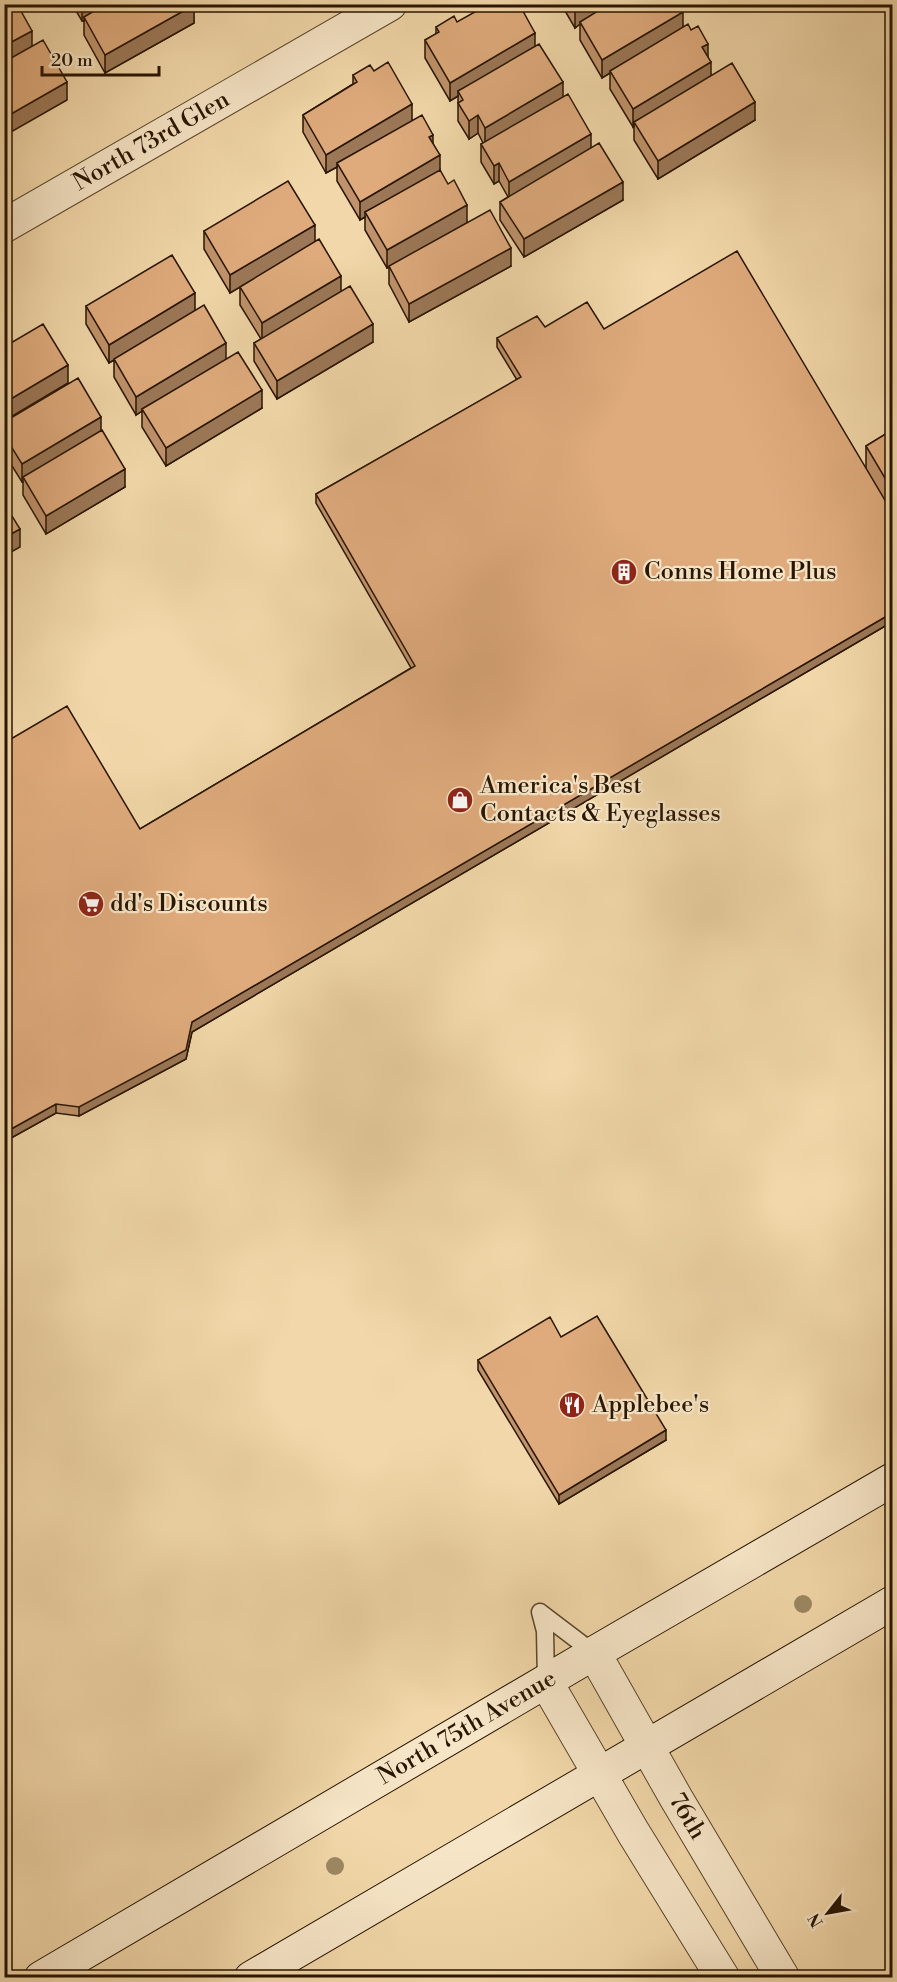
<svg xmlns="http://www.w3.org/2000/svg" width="897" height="1982" font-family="'Libre Bodoni',serif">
  <rect width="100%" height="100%" fill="#f1d7a9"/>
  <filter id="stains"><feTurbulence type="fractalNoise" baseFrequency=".00333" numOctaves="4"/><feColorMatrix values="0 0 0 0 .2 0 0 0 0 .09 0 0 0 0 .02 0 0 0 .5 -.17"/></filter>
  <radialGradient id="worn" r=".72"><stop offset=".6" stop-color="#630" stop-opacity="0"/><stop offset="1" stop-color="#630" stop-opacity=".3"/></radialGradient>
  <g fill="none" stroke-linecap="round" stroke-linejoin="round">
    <defs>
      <path id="lane" d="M540,1612L545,1631L546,1682
        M540,1612L594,1653"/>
      <g id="street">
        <path id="s1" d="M4,226L390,4"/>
        <path id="s2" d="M594,1653L676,1798L783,1978"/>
        <path d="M546,1682L633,1832L723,1978"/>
      </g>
      <g id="secondary">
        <path id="s3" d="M41,1978L594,1653L892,1480"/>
        <path d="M251,1978L892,1603"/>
      </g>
    </defs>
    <use href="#lane" stroke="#5b462a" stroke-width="19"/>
    <use href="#street" stroke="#5b462a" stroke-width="35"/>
    <use href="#secondary" stroke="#291600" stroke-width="35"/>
    <use href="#lane" stroke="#f6e5c7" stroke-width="16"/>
    <use href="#street" stroke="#f6e5c7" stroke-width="33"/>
    <use href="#secondary" stroke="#f6e5c7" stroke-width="33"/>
  </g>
  <g fill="#9c8862">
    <circle cx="803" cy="1604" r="9"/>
    <circle cx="335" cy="1866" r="9"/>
  </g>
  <path fill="#c0936c" stroke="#291600" stroke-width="1.5" d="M72,4H193L194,23L105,73L84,35V21H82Z
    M561,4H679L683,27L708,57L711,76L755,120L658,179L634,140V126L633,127L610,89V73L602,78L580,40V24L575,28Z
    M457,22L535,46L591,148L623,200L524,257L500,220V202L508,197L499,181L494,184L481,162V144L483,143L478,133L469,139L458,121V96L450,101L425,58V40L436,34V27Z
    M374,71L412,120L433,143L440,170L467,222L511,266L409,322L389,284V267L387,268L365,230V217L360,220L337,181V167L326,173L303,132V115L353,84V75Z
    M204,231L315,242L341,291L373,342L277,399L254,361V343L261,339L240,305V287L230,293L204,249Z
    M86,306L195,311L226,359L262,408L166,466L142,427V411L136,415L114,377V360L109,363L86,324Z
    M545,327L604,329L866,468V446L892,430V622L192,1032L186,1059L79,1116L56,1113L4,1142V743L140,829L411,668L316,503V494L517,380L497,347V338Z
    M4,422L101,430L125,487L46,534L23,495V482H22L4,453Z
    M561,1337L666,1440L559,1504L478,1370V1360Z"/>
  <path fill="#9c7858" stroke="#291600" stroke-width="1.5" d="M82,4H110L84,17V21H82Z
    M584,4H613L580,22V24L575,28V10Z
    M194,5V23L105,73V55Z
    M683,12V30L610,71V73L602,78V60Z
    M32,31V49L4,64V46Z
    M535,33V51L458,91V96L450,101V83Z
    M708,44V62L702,47Z
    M711,62V80L634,122V126L633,127V109Z
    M67,82V100L4,136V118Z
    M563,82V100L485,146V128Z
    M755,102V120L658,179V161Z
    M412,104V122L337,163V167L326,173V155Z
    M478,115V133L469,139V121Z
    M591,134V152L509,200V182Z
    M433,135V153L429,137Z
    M440,155V173L365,212V217L360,220V202Z
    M499,163V181L494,184V166Z
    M623,182V200L524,257V239Z
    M467,205V223L387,268V250Z
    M315,225V243L230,293V275Z
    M511,248V266L409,322V304Z
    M341,276V294L262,341V323Z
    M195,293V311L109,363V345Z
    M373,324V342L277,399V381Z
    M226,343V361L142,409V411L136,415V397Z
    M68,365V383L4,421V403Z
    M262,390V408L166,466V448Z
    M101,417V435L23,477V482H22V464Z
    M125,469V487L46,534V516Z
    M20,529V547L4,556V538Z
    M892,613V622L192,1032L186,1059L79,1116V1107L192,1022Z
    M56,1104V1113L4,1142V1133Z
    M666,1430V1440L559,1504V1495Z"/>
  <path fill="#dfab7d" stroke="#291600" stroke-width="1.5" d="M4,4H17L32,31L4,46Z
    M106,4H193L194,5L105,55L84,17Z
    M489,4H519L535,33L450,83L425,40L439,32L436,27L454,16L457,22Z
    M571,4H584L575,10Z
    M609,4H679L683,12L602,60L580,22Z
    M688,24L691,30L698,26L708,44L702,47L711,62L633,109L610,71Z
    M43,40L67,82L4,118V62Z
    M539,44L563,82L485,128L478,115L469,121L458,103L463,100L458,91Z
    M388,62L412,104L326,155L303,115L357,82L353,75L370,65L374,71Z
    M732,63L755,102L658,161L634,122Z
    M568,94L591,134L509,182L499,163L494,166L481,144Z
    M422,115L433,135L429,137L440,155L360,202L337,163Z
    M599,143L623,182L524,239L500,202Z
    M440,170L448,184L454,180L467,205L387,250L365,212Z
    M288,181L315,225L230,275L204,231Z
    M490,210L511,248L409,304L389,266Z
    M319,239L341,276L262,323L240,287Z
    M737,251L892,512V613L192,1022L186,1050L79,1107L56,1104L4,1133V743L67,706L140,829L415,666L316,494L521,377L497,338L537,316L545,327L587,302L604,329Z
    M172,255L195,293L109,345L86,306Z
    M350,286L373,324L277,381L254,343Z
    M204,305L226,343L136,397L114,359Z
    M43,324L68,365L4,403V347Z
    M238,352L262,390L166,448L142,409Z
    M78,378L101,417L22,464L4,435V422Z
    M102,430L125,469L46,516L23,477Z
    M892,430V490L866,446Z
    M4,503L20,529L4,538Z
    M597,1316L666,1430L559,1495L478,1360L550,1317L561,1337Z"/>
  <defs>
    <symbol id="building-disc" viewBox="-11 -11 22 22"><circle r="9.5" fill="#8f2418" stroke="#f6e5c7"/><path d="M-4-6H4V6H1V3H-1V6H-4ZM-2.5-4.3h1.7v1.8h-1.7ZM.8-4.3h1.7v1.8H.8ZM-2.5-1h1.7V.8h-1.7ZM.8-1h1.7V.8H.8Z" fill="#fff"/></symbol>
    <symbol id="shop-disc" viewBox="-11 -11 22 22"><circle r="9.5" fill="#8f2418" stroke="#f6e5c7"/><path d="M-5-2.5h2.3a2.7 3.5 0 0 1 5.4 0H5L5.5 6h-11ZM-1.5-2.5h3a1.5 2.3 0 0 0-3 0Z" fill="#fff"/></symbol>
    <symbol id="supermarket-disc" viewBox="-11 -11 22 22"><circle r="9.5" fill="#8f2418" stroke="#f6e5c7"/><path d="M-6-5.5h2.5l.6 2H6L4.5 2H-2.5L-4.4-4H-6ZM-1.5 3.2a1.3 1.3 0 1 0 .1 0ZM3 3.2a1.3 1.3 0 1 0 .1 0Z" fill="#fff"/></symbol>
    <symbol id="restaurant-disc" viewBox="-11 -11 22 22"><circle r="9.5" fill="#8f2418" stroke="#f6e5c7"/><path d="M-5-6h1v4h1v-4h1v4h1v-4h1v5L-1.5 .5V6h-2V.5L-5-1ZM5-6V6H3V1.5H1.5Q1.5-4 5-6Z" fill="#fff"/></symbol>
  </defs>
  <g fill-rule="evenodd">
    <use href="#building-disc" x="609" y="557" width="30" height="30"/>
    <use href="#shop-disc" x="445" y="785" width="30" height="30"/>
    <use href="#supermarket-disc" x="76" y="889" width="30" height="30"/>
    <use href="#restaurant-disc" x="557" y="1390" width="30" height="30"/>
  </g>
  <g text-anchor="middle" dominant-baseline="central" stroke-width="4.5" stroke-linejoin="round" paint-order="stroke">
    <g font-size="24" fill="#291600" stroke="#f6e5c7">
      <text stroke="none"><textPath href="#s1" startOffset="170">North 73rd Glen</textPath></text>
      <text stroke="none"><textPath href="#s3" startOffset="494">North 75th Avenue</textPath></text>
      <text stroke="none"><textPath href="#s2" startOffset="188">76th</textPath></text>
    </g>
    <g font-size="24" fill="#291600" stroke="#f6e5c7" text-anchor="start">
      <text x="644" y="572">Conns Home Plus</text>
      <text x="480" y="786">America's Best<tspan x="480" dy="28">Contacts &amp; Eyeglasses</tspan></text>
      <text x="110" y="904">dd's Discounts</text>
      <text x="592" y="1405">Applebee's</text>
    </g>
  </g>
  <rect width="897" height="1982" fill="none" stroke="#f1d7a9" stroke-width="24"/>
  <rect x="6" y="6" width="885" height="1970" fill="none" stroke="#291600" stroke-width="3"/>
  <rect x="12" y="12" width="873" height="1958" fill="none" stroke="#291600" stroke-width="1.5"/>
  <g transform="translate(828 1913) rotate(239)" stroke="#f6e5c7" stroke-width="4.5" paint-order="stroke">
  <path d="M0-4.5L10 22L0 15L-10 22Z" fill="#291600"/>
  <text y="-9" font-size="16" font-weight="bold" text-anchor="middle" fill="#291600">N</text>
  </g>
  <path d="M42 66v9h117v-9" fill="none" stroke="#291600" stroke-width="3"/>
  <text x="51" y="66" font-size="18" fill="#291600" stroke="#f6e5c7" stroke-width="4.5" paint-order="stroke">20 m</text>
  <rect width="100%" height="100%" filter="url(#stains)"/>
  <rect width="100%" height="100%" fill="url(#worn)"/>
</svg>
